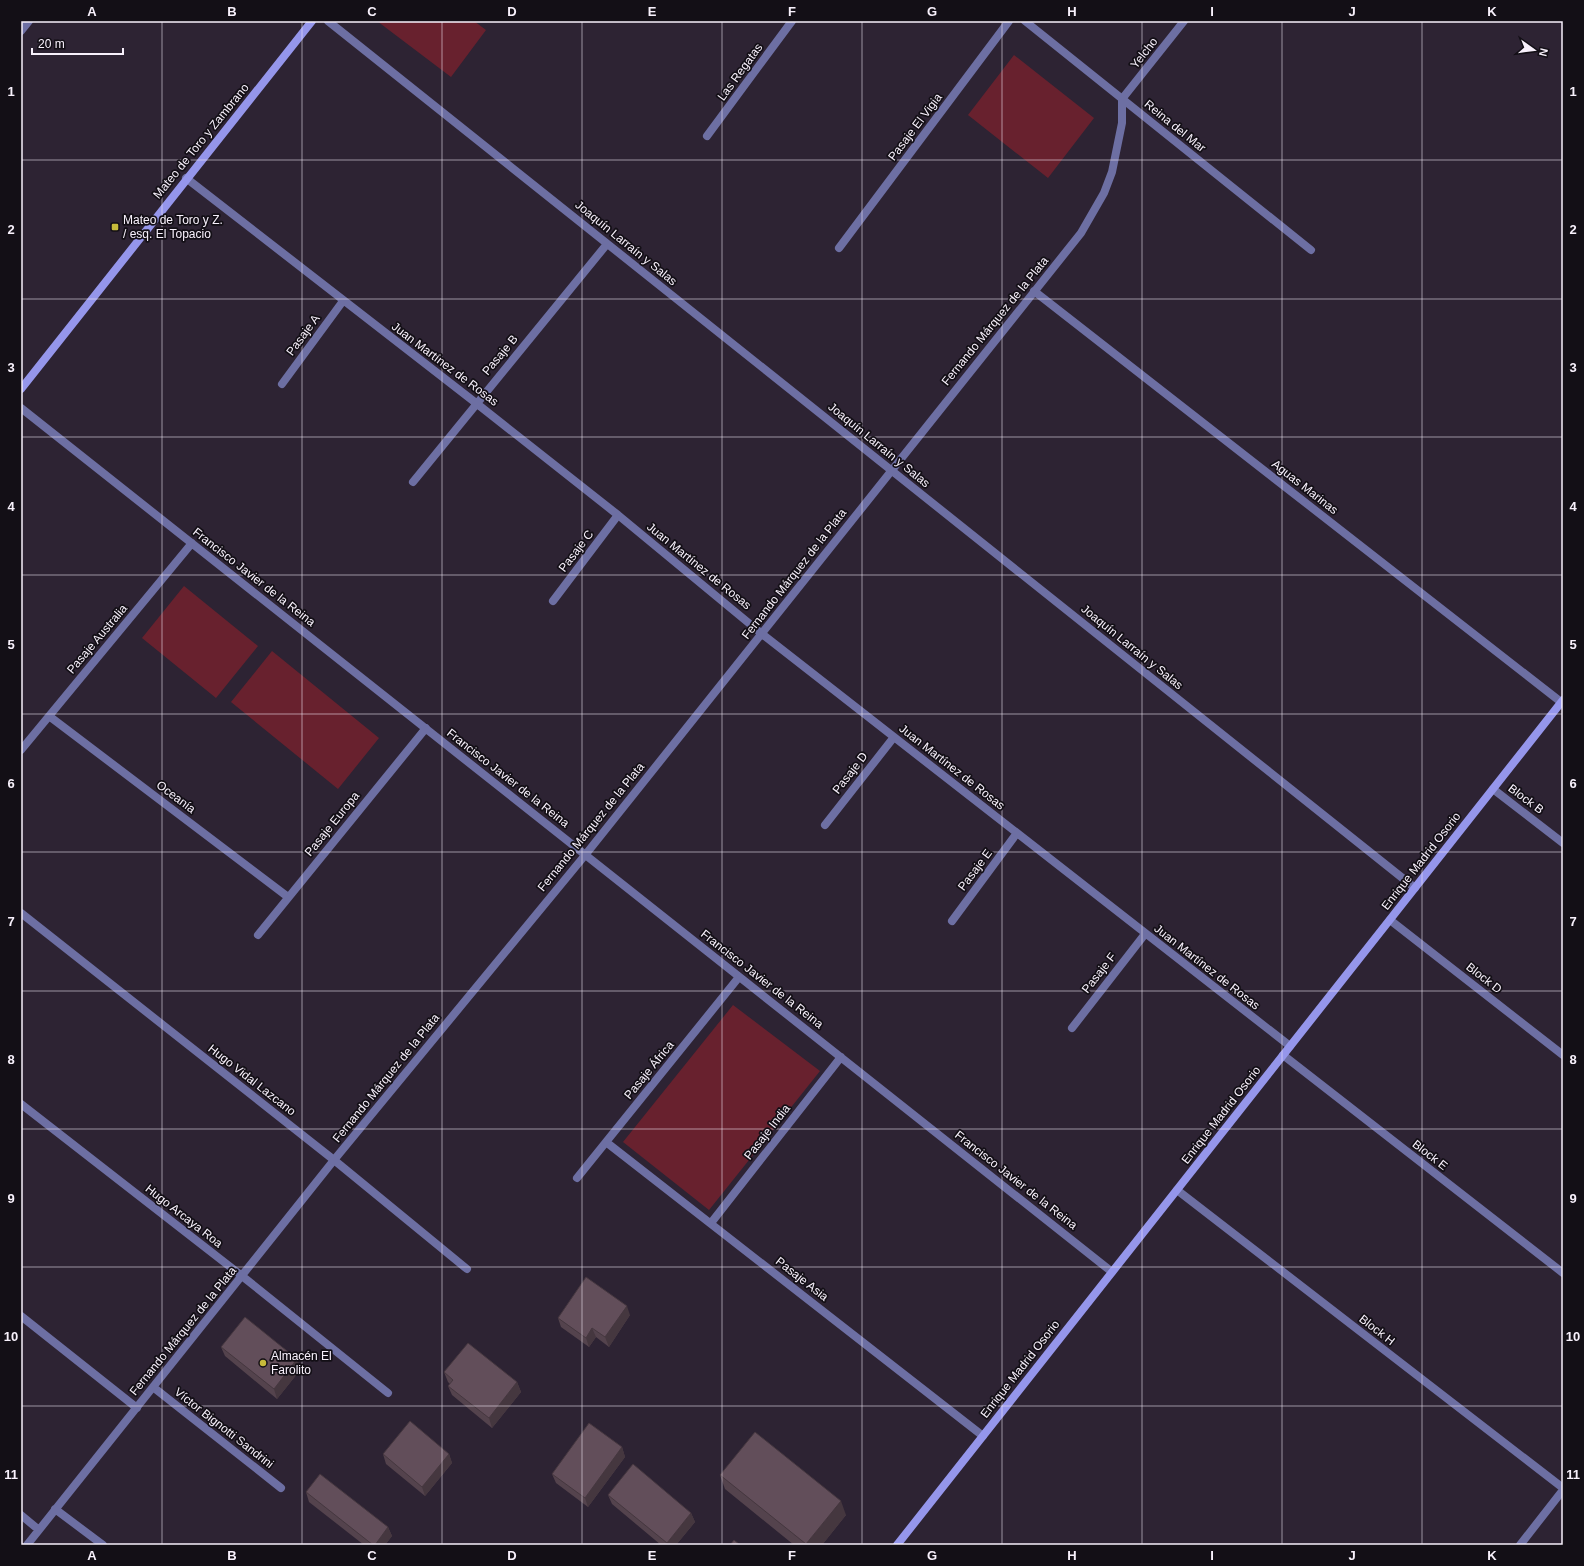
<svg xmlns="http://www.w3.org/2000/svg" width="1584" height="1566" font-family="Arial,sans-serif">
  <rect width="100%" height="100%" fill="#2d2333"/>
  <path fill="#68212e" d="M377,21H474L486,30L451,77Z
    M1014,55L1094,118L1048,178L968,115Z
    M184,586L258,646L216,698L142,638Z
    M272,651L379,738L338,789L231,702Z
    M733,1005L820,1071L709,1210L623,1142Z"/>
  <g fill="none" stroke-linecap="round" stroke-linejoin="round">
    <path stroke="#6d6fa3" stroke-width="8" d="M328,21L1415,888
      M1025,21L1311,250
      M21,31L29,21
      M707,136L792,21
      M186,178L476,403L618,515L762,634L1290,1046
      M839,248L1009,21
      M1034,291L1561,702
      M282,384L343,301
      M21,408L1112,1272
      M413,482L607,244
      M553,601L618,515
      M49,716L288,897
      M21,750L192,543
      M1493,789L1563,843
      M825,825L894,737
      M21,913L334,1160L467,1269
      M1390,920L1563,1055
      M952,921L1017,833
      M258,935L426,728
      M1072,1028L1145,934
      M1283,1055L1563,1273
      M21,1104L242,1276L388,1393
      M606,1142L983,1436
      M577,1178L739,977
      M1177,1190L1563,1488
      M711,1223L841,1057
      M21,1316L137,1408
      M153,1387L281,1488
      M55,1509L103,1545
      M21,1515L39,1530
      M27,1545L334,1160L586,854L1081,233L1104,193L1112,172L1122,123V99L1184,21
      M1520,1545L1563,1490"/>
    <path stroke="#9596eb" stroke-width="8" d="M21,389L312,21
      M897,1545L1563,700"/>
  </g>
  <path fill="#54434d" d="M630,1315L609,1347L596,1337L589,1347L561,1327L558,1318Z
    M221,1347L301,1369L277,1399L225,1356Z
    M444,1372L517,1382L521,1392L492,1428L452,1395L448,1386L450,1384L448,1382Z
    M622,1447L625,1457L588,1507L556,1483L552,1474Z
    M383,1454H449L452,1463L425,1496L386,1464Z
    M720,1475L846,1515L822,1545H794L725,1489Z
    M306,1492L388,1527L392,1536L385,1545H364L309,1502Z
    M608,1495L691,1513L695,1522L676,1545H661L612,1504Z"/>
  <path fill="#45373f" d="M627,1306L630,1315L609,1347L605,1337Z
    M592,1328L596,1337L589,1347L586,1338Z
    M297,1359L301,1369L277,1399L274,1389Z
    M517,1382L521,1392L492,1428L489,1418Z
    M622,1447L625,1457L588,1507L585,1498Z
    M449,1454L452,1463L425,1496L422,1487Z
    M841,1501L846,1515L822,1545H806V1544Z
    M691,1513L695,1522L676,1545H667V1543Z
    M388,1527L392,1536L385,1545H375Z"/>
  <path fill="#624e5a" stroke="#45373f" d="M586,1277L627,1306L605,1337L592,1328L586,1338L558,1318Z
    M245,1317L297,1359L274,1389L221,1347Z
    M468,1343L517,1382L489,1418L448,1386L453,1380L444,1372Z
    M410,1421L449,1454L422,1487L383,1454Z
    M589,1423L622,1447L585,1498L552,1474Z
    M755,1432L841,1501L806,1544L720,1475Z
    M633,1464L691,1513L667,1543L608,1495Z
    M320,1474L388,1527L375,1545H373L306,1492Z
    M734,1540L740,1545H730Z"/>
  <path fill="none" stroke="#f8f1fc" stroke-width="1" stroke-opacity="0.55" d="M162,21V1545M302,21V1545M442,21V1545M582,21V1545M722,21V1545M862,21V1545M1002,21V1545M1142,21V1545M1282,21V1545M1422,21V1545M21,160H1563M21,299H1563M21,437H1563M21,575H1563M21,714H1563M21,852H1563M21,991H1563M21,1129H1563M21,1267H1563M21,1406H1563"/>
  <g fill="#c7bb3b" stroke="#130f16" stroke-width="1.5">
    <rect x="111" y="223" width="8" height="8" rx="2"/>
    <circle cx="263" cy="1363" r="4"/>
  </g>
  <g text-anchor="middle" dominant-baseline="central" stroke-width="3.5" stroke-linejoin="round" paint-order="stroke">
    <g font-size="12" fill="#f8f1fc" stroke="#130f16">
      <text transform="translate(1144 53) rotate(-52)">Yelcho</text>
      <text transform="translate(740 72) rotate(-54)">Las Regatas</text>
      <text transform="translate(1175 126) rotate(39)">Reina del Mar</text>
      <text transform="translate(915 127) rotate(-53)">Pasaje El Vigia</text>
      <text transform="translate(201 141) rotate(-51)">Mateo de Toro y Zambrano</text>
      <text transform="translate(626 243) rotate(39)">Joaquín Larraín y Salas</text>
      <text transform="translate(995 321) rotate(-51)">Fernando Márquez de la Plata</text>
      <text transform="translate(303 335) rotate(-54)">Pasaje A</text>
      <text transform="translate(500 355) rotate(-50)">Pasaje B</text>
      <text transform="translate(445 364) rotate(37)">Juan Martínez de Rosas</text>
      <text transform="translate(879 445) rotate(39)">Joaquín Larraín y Salas</text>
      <text transform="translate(1305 487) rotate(38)">Aguas Marinas</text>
      <text transform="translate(576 551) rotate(-53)">Pasaje C</text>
      <text transform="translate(699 566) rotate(39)">Juan Martínez de Rosas</text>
      <text transform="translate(794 574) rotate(-52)">Fernando Márquez de la Plata</text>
      <text transform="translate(254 577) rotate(38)">Francisco Javier de la Reina</text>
      <text transform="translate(97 639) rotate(-50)">Pasaje Australia</text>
      <text transform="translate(1132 647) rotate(39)">Joaquín Larraín y Salas</text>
      <text transform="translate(952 767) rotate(38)">Juan Martínez de Rosas</text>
      <text transform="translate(850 773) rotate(-52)">Pasaje D</text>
      <text transform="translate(508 778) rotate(38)">Francisco Javier de la Reina</text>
      <text transform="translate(176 797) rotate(37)">Oceanía</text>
      <text transform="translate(1526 799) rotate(37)">Block B</text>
      <text transform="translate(332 824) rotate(-51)">Pasaje Europa</text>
      <text transform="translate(591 827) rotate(-51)">Fernando Márquez de la Plata</text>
      <text transform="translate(1421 861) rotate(-52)">Enrique Madrid Osorio</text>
      <text transform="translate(975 870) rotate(-53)">Pasaje E</text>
      <text transform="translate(1207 967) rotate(38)">Juan Martínez de Rosas</text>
      <text transform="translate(1099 973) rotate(-52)">Pasaje F</text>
      <text transform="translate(1484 978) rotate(38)">Block D</text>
      <text transform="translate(762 979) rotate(38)">Francisco Javier de la Reina</text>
      <text transform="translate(649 1070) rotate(-51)">Pasaje África</text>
      <text transform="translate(386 1078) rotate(-51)">Fernando Márquez de la Plata</text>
      <text transform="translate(252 1080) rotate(38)">Hugo Vidal Lazcano</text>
      <text transform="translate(1221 1115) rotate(-52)">Enrique Madrid Osorio</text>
      <text transform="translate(767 1132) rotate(-52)">Pasaje India</text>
      <text transform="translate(1430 1155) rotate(38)">Block E</text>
      <text transform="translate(1016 1180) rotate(38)">Francisco Javier de la Reina</text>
      <text transform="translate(184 1216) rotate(38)">Hugo Arcaya Roa</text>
      <text transform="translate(802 1279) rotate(38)">Pasaje Asia</text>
      <text transform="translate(1377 1330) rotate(38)">Block H</text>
      <text transform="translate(183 1331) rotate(-51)">Fernando Márquez de la Plata</text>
      <text transform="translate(1020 1369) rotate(-52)">Enrique Madrid Osorio</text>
      <text transform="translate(224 1428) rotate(38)">Víctor Bignotti Sandrini</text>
    </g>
    <g font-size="12" fill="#f8f1fc" stroke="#130f16" text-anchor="start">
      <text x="123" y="220">Mateo de Toro y Z.<tspan x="123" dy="14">/ esq. El Topacio</tspan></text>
      <text x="271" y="1356">Almacén El<tspan x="271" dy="14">Farolito</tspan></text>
    </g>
  </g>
  <rect width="1584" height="1566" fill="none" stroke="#130f16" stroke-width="44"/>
  <g transform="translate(1534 50) rotate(104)" stroke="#130f16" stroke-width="3" paint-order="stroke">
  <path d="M0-3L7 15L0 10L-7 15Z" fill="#f8f1fc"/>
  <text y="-6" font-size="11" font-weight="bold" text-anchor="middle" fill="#f8f1fc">N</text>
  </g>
  <path d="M32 48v6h91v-6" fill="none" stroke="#f8f1fc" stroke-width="2"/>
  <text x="38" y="48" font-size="12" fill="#f8f1fc" stroke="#130f16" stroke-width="3" paint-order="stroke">20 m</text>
  <rect x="22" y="22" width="1540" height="1522" fill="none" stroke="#f8f1fc" stroke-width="1.5"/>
  <g font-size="13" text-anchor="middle" font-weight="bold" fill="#f8f1fc">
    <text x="92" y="16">A</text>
    <text x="232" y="16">B</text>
    <text x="372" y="16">C</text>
    <text x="512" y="16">D</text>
    <text x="652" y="16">E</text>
    <text x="792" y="16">F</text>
    <text x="932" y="16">G</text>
    <text x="1072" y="16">H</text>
    <text x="1212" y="16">I</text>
    <text x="1352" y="16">J</text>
    <text x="1492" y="16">K</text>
    <text x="11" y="96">1</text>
    <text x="1573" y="96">1</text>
    <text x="11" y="234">2</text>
    <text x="1573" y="234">2</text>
    <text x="11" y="372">3</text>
    <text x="1573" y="372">3</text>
    <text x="11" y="511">4</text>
    <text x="1573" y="511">4</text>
    <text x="11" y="649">5</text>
    <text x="1573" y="649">5</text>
    <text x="11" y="788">6</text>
    <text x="1573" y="788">6</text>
    <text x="11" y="926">7</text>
    <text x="1573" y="926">7</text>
    <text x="11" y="1064">8</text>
    <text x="1573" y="1064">8</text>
    <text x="11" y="1203">9</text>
    <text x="1573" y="1203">9</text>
    <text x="11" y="1341">10</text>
    <text x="1573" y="1341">10</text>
    <text x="11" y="1479">11</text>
    <text x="1573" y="1479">11</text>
    <text x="92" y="1560">A</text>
    <text x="232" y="1560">B</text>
    <text x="372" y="1560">C</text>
    <text x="512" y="1560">D</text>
    <text x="652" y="1560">E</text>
    <text x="792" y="1560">F</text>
    <text x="932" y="1560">G</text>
    <text x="1072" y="1560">H</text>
    <text x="1212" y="1560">I</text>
    <text x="1352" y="1560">J</text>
    <text x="1492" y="1560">K</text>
  </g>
</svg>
